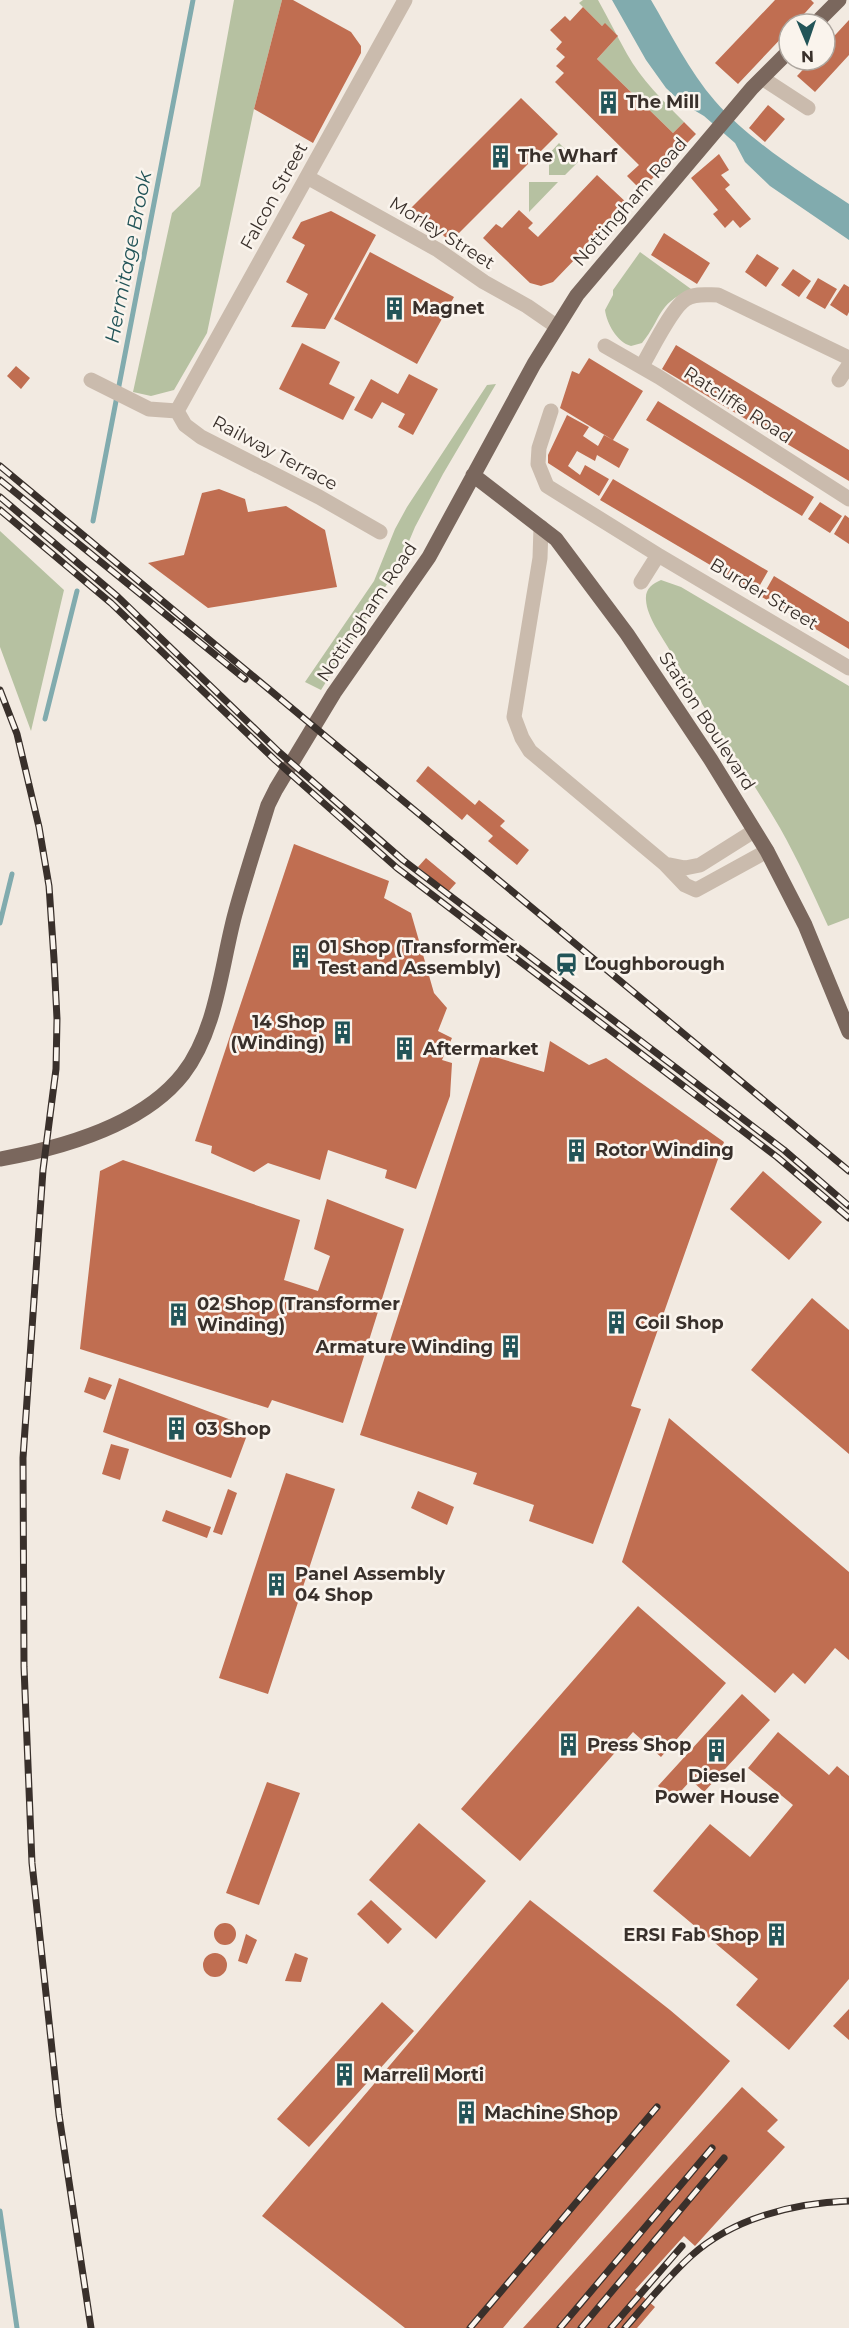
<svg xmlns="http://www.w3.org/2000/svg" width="849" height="2328" font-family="Montserrat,sans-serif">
  <rect width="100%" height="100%" fill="#f2eae1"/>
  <path fill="#b6c1a1" d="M234,0H282L254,109L207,333L174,390L151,396L133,392L172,213L200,186Z
    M583,0H598C608,18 617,36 627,54C641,79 663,101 684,122L673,133L597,59L618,36L605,24L602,26L579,3Z
    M559,143L578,162L565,175H549V154Z
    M529,182H558L529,212Z
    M640,252L691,289C655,306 663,317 642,343L631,346C617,342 607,324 605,310L613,295V290Z
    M496,384L443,474L415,527L399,565L321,690L305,682L374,581L395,529L407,507L487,385Z
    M0,531L64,590L31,731L0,647Z
    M661,580L681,587L849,686V918L828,926C813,893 798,860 780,828C744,767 704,710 669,649C661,635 647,617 646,600C645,589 652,584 661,580Z"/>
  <path fill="#81abae" d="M612,0H651C671,34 689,71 715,101C750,141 804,175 849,204V240L770,186L745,162L735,143L704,116L682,103L666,88L646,60Z"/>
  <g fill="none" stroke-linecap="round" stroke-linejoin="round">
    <path stroke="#81abae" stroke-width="5" d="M93,521L193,0
      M45,719L77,591
      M0,923L12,874
      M0,2211L17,2328"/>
  </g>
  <path fill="#c06e51" d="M282,0H293L351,32L361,46V53L313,143L254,109Z
    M775,0H811L814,3L795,24H789V30L738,84L715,63Z
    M583,7L602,26L605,23L618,36L597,59L673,133L684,122L696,134L641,190L627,176L639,165L555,82L564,73L556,66L565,57L556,49L562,42L550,30L565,16L570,21Z
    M849,20V55L815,92L797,76L812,60H825V46Z
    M521,98L558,134L450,242L441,233L436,237L409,210Z
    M768,105L785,119L765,142L749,128Z
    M719,154L729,170L721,175L730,185L725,189L751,219L740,228L733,220L725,228L713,214L718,210L691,178Z
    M597,175L628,204L553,282L541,286L530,283L483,238L496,224L502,228L519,210L533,223L528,228L538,237Z
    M331,211L376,235L325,329L291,327L308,294L286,282L305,245L292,238L301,222Z
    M664,233L710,263L697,284L651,255Z
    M370,252L454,297L417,364L334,319Z
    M757,254L779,268L766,287L745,272Z
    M793,269L811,281L799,297L781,285Z
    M818,278L837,289L825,309L806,298Z
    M844,284L849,287V312L847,316L830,305Z
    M302,343L340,362L329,384L355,397L343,420L279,389Z
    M676,345L849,450V481L662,369Z
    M589,358L643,391L613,440L560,408L572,371L579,374Z
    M16,366L30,378L21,389L7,376Z
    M409,374L438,389L413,435L398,427L405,414L382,402L372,419L354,410L371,379L398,394Z
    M658,401L814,497L802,516L646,420Z
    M567,415L589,427L583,436L598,446L604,435L629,449L619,468L597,455L595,461L577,451L568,466L580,475L585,465L609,479L599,496L548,463V455Z
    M613,479L768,571L756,592L600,500Z
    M219,489L245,499L248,512L286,506L325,530L337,587L208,608L148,563L184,555L202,493Z
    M820,502L842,516L830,533L808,519Z
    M845,515L849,518V544L834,534Z
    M774,576L849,622V649L762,597Z
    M428,766L475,805L479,800L505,821L500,826L529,850L517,865L488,841L493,836L467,814L462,820L416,781Z
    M294,844L389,881L384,898L411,913L434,993L447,1008L438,1031L452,1038L442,1060L452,1063L450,1096L416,1189L385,1178L387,1170L328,1150L320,1180L268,1163L254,1172L211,1153L212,1146L195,1141Z
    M426,858L456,883L448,892L418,867Z
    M550,1041L589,1065L606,1058L724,1142L631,1406L641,1409L593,1544L529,1521L534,1505L473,1484L477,1473L360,1435L482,1053L544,1072Z
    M123,1160L300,1220L284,1280L318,1291L330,1256L314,1249L327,1199L404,1229L343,1423L272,1400L268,1408L80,1349L100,1171Z
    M763,1171L822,1222L789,1260L730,1209Z
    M812,1298L849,1330V1454L751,1370Z
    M89,1377L112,1385L105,1400L84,1392Z
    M119,1378L250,1427L231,1478L103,1432Z
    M669,1418L849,1572V1660L835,1648L805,1684L793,1673L775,1693L622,1562Z
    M111,1444L129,1449L120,1480L102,1474Z
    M286,1473L335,1489L268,1694L219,1678Z
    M228,1489L237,1493L222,1535L213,1532Z
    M418,1491L454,1507L447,1525L411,1508Z
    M166,1510L211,1527L207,1538L162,1521Z
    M638,1606L726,1683L661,1757L633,1732L520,1861L461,1809Z
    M742,1694L770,1720L704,1792L691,1780L673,1800L658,1786Z
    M778,1732L829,1775L837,1766L849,1776V1979L789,2050L736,2005L758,1979L653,1891L710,1824L750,1857L793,1805L748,1768Z
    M267,1782L300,1793L259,1905L226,1893Z
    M419,1823L486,1881L436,1939L369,1880Z
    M371,1900L402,1929L388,1944L357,1914Z
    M530,1900L670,2010L730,2061L503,2328H405L262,2216Z
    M214 1934a11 11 0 1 1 22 0a11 11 0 1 1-22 0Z
    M246,1934L257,1940L247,1964L238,1961Z
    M203 1965a12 12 0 1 1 24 0a12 12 0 1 1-24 0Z
    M295,1953L308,1958L301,1982L285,1981Z
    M382,2002L414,2031L309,2147L277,2119Z
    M849,2009V2040L833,2026Z
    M742,2087L778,2120L767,2131L785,2147L695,2246L684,2236L635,2290L655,2307L637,2328H523Z"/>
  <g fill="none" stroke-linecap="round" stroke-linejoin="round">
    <path stroke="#cabbad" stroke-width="15" d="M762,78L808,108
      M307,177L438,250L484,282L527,306L556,326
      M605,346L659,377L849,499
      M642,366C651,351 672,307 686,299C695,293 707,295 718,295L849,358
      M91,380L149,409L177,411L185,425L201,437L319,497L380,532
      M839,380L849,365
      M177,411L405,0
      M551,411L539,448L538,464L547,486L658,555L849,668
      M541,527L540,558L514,717L522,738L530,751L665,864L685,885L696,890L767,851
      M641,582L658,555
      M665,864L685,868L700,865L754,831"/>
    <path stroke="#7a675d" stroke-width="15" d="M815,24L839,0
      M473,475L556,539L627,634L711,760L767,851L805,925L849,1032
      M0,1159C61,1148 143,1125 183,1074C217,1030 221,966 235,914C245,877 257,841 268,805L276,789L334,693L429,557L534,364L577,295L752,88L789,51"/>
    <defs>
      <path id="rail" d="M0,466L849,1171
        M0,480L245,679
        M0,497L118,597L279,752L403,860L784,1150L849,1206
        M0,510L111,603L275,760L397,868L777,1157L849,1218
        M0,690L17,734L39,827L49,886L54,959L57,1019L56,1069L43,1170L23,1458L24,1667L32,1863L59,2115L91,2328
        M470,2328L657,2107
        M560,2328L712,2148
        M581,2328L724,2158
        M611,2328L682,2246
        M625,2328C646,2304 667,2278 691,2256C733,2218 794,2203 849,2201"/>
    </defs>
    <use href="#rail" stroke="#39302b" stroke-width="7"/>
    <use href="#rail" stroke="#faf4ed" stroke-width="4.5" stroke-dasharray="14" stroke-linecap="butt"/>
  </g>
  <defs>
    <symbol id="building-bare" viewBox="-9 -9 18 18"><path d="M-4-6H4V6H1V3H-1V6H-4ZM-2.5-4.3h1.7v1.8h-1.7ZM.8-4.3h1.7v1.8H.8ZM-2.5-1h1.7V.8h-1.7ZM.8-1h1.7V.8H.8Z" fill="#225458" stroke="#faf4ed" stroke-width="2.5" paint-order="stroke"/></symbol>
    <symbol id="station-bare" viewBox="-9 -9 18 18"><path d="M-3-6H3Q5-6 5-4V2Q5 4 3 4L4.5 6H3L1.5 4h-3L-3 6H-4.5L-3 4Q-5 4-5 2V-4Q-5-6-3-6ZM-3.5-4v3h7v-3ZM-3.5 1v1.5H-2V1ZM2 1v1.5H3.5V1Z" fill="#225458" stroke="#faf4ed" stroke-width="2.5" paint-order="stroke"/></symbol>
  </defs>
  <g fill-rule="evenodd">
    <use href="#building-bare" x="592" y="86" width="33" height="33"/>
    <use href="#building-bare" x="484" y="140" width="33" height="33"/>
    <use href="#building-bare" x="378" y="292" width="33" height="33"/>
    <use href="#building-bare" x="284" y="940" width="33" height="33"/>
    <use href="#station-bare" x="550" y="948" width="33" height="33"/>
    <use href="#building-bare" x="326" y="1016" width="33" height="33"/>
    <use href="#building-bare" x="388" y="1032" width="33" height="33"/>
    <use href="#building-bare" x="560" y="1134" width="33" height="33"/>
    <use href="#building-bare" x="162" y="1298" width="33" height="33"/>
    <use href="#building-bare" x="600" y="1306" width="33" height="33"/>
    <use href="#building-bare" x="494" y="1330" width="33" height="33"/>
    <use href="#building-bare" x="160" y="1412" width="33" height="33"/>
    <use href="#building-bare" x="260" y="1568" width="33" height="33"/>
    <use href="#building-bare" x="552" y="1728" width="33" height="33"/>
    <use href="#building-bare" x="700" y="1734" width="33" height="33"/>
    <use href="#building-bare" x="760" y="1918" width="33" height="33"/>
    <use href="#building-bare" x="328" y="2058" width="33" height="33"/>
    <use href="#building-bare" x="450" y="2096" width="33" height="33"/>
  </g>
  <g text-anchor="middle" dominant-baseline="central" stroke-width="5" stroke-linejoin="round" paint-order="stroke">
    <g font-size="18" font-weight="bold" fill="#39302b" stroke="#faf4ed" text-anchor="start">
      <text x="626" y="102">The Mill</text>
      <text x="518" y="156">The Wharf</text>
      <text x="412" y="308">Magnet</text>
      <text x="318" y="947">01 Shop (Transformer<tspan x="318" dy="21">Test and Assembly)</tspan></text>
      <text x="584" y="964">Loughborough</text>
      <text x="325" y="1022" text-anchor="end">14 Shop<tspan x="325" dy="21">(Winding)</tspan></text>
      <text x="423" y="1049">Aftermarket</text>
      <text x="595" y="1150">Rotor Winding</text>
      <text x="197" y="1304">02 Shop (Transformer<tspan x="197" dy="21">Winding)</tspan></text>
      <text x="635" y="1323">Coil Shop</text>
      <text x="493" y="1347" text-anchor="end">Armature Winding</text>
      <text x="195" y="1429">03 Shop</text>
      <text x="295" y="1574">Panel Assembly<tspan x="295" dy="21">04 Shop</tspan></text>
      <text x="587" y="1745">Press Shop</text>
      <text x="717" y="1776" text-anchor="middle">Diesel<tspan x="717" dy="21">Power House</tspan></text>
      <text x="759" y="1935" text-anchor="end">ERSI Fab Shop</text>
      <text x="363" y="2075">Marreli Morti</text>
      <text x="484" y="2113">Machine Shop</text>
    </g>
    <g font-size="18" fill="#39302b" stroke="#faf4ed">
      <text transform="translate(274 196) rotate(-61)">Falcon Street</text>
      <text transform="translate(630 202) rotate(-49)">Nottingham Road</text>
      <text transform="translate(442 233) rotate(32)">Morley Street</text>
      <text transform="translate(738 405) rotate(33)">Ratcliffe Road</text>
      <text transform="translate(275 453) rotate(28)">Railway Terrace</text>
      <text transform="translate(764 594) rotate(31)">Burder Street</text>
      <text transform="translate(367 612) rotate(-56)">Nottingham Road</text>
      <text transform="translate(707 721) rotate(57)">Station Boulevard</text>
    </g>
    <g font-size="20" font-style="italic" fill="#225458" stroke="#faf4ed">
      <text transform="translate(128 257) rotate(-79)">Hermitage Brook</text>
    </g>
  </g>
  <g transform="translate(807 42) rotate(178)"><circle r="28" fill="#faf4ed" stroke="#ada69f" stroke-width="1.5"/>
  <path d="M0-4.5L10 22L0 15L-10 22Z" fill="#225458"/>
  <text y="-9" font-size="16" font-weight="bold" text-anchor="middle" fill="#39302b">N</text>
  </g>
</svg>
